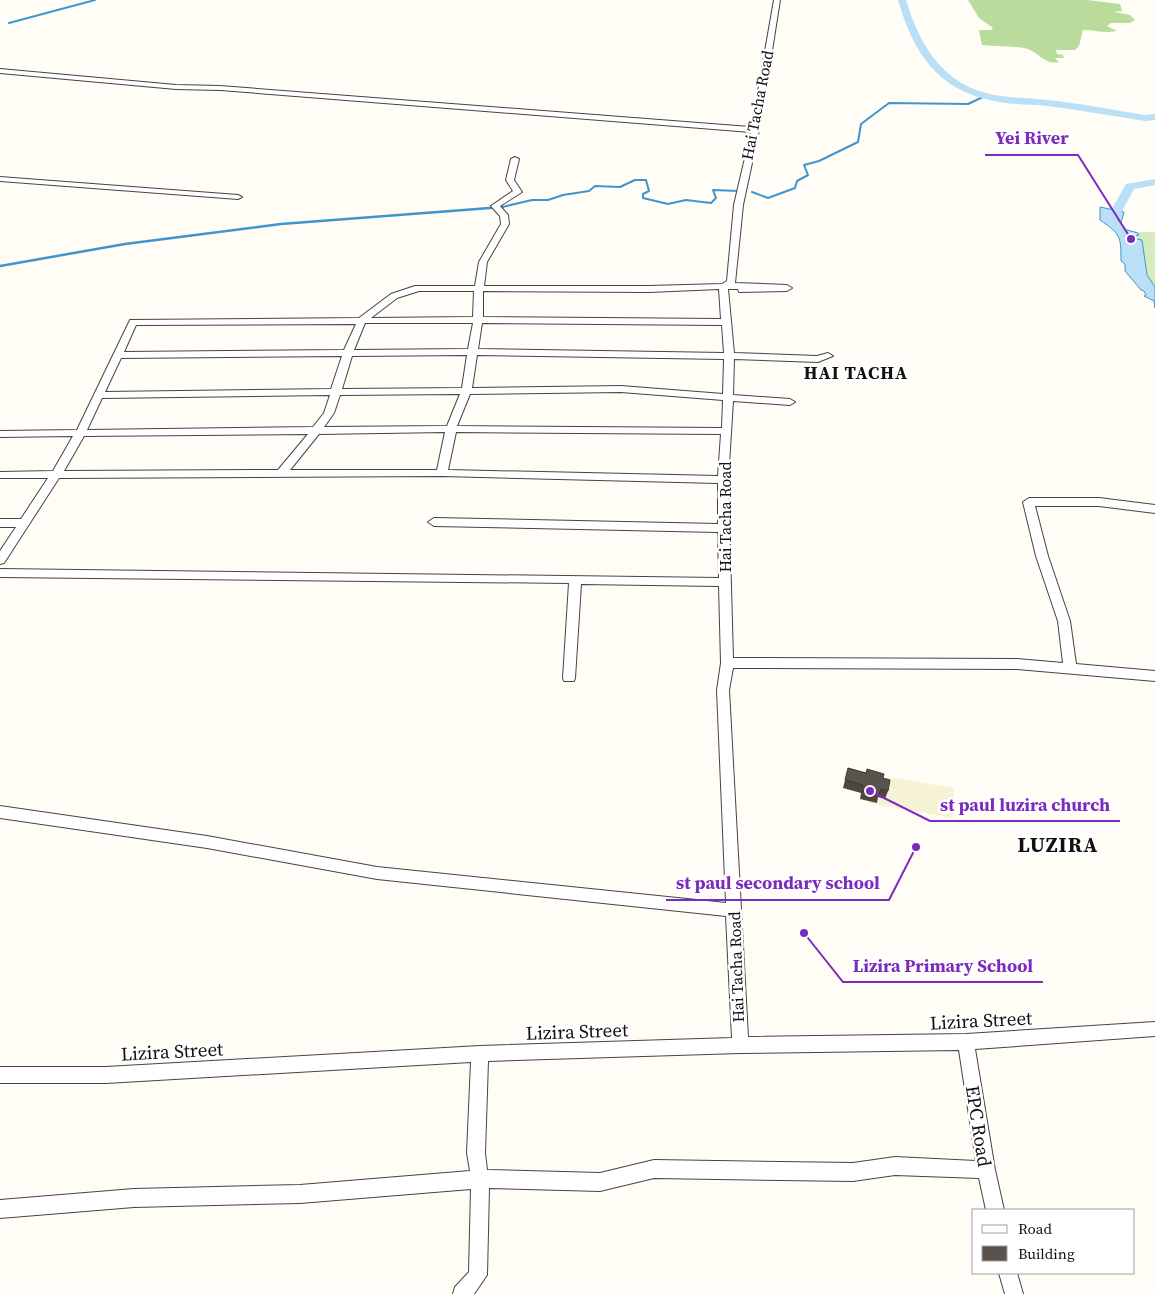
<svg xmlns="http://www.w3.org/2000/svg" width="1155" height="1294" font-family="'Source Serif 4',serif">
  <rect width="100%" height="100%" fill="#fffdf5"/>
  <path fill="#f6f3d4" d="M887,777L954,788L953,818L869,803L870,796L886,798Z"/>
  <path fill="#d5ebbd" d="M1139,232H1155V287L1147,275L1142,240L1136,239L1134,235H1139Z"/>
  <path fill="#b9dc9c" d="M968,0H1087L1120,4L1122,11L1114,12L1130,15L1135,20L1130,23H1111L1107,26L1117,31C1106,34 1094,30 1083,30L1079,46L1075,50H1056L1057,54L1063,55L1064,58H1055L1059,62C1046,65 1041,55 1030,50C1023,46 992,46 982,45L979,30H991L993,28L979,18Z"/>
  <path fill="#b9e0f7" stroke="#3f96cf" d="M1100,207L1124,212L1121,223L1124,229L1138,233L1139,235L1135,236L1136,239L1142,240L1147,275L1155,287V308L1154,301L1144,296L1146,295L1144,291L1141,290L1125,271V264L1121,261C1121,235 1120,234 1100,220Z"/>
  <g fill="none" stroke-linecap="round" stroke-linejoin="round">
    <path stroke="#3f96cf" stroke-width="2" d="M9,23L95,0
      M752,192L768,198L795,188L797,181L808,175L804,165L819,161L858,142L861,124L889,103L968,104L985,96
      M498,208L532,200H548L563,195L589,191L595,186L620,187L635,180H646L649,191L643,194V198L668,204L686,200L711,203L716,198L713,190L739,191"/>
    <path stroke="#3f96cf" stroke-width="2.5" d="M0,266L125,244L281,224L503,207"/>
    <path fill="#b9e0f7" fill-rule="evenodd" d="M898,0H906C920,46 943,85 994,95C1012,98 1030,98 1047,100C1080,103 1112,110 1145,115L1155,114V120L1145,121C1112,116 1080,110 1047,106C1029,104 1011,105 994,101C937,90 913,52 898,0Z
      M1155,179V185L1134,189L1117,220L1127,229L1125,232C1117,234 1110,227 1105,221L1126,184Z"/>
    <defs>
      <path id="minor" d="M774,0H780L762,114L756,124L759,130L743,205L735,283L787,285L792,288L787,291L739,292L738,289H728L734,353L817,356L828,353L833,356L818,362L734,359L733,395L790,399L795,402L790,405L733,401L728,480L733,658L1017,659L1063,663L1058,621L1036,556L1023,502L1029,498H1099L1155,505V513L1099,506H1035L1048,556L1070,621L1076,664L1155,671V681L1017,669L733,668L729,690L748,1037L966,1034L1155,1022V1036L975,1049L995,1170L1004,1210H986L979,1178L895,1175L853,1181L654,1178L600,1191L489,1188L487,1275L474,1294H453L455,1287L469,1272L471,1189L300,1203L134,1207L0,1218V1200L134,1189L300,1185L470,1171L467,1153L471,1062L106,1083H0V1067H106L480,1046L732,1038L726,916L377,879L207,848L0,818V806L207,836L377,867L726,903L717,690L721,663L719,586L581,584L575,678L574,681H564L563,678L569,583L0,577V569L719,578L718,532L434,526L428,522L434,518L718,524V483L442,476L59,478L4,563L0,564V551L16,527H0V519H21L48,478H0V472L53,471L73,436L0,437V431L77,430L130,320L359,318L391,294L415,286H475L479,262L501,224L500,216L491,206L513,191L506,180L511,159L515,157L519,159L514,180L522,192L500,206L508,215L509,224L487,262L484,286H649L722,284L727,281L734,205L751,132L220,90L176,89L0,73V69L176,85L220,86L750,127L748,124L754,114ZM719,289L721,319L483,317V291L649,292ZM419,291H474L473,317L371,318L397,298ZM365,323H473L468,349L354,350ZM482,323L722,325L724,353L478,349ZM356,324L344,350L124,352L136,325ZM467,355L462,388L342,389L352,356ZM477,355L724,359L723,394L621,386L472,388ZM342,356L331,389L105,392L121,358ZM621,392L723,400L722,428L457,426L470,394ZM460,394L447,426L324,427L334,413L340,395ZM330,395L324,413L313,427L87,430L102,398ZM445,432L437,470H290L319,434ZM456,432L721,434L718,476L448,470ZM308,434L278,470L64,471L84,436ZM959,1050L976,1161L895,1157L853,1163L654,1160L600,1173L487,1170L485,1153L488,1061L740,1053Z
        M0,177L238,195L242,197L238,199L0,181Z
        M999,1273H1017L1023,1294H1005Z"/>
    </defs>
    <use href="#minor" stroke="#444" stroke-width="2"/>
    <use href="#minor" fill="#fff" fill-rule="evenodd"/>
  </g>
  <path fill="#4d4742" d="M848,768L883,778L888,791L885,799L878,797L877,803L860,799L861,793L843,788Z"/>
  <path fill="#5a524d" stroke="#3f3936" d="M848,768L866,773L867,769L884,774L883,778L890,780L888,791L881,789L879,795L862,791L863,785L845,780Z"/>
  <g text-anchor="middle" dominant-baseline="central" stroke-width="5" stroke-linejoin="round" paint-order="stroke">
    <g font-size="16" fill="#111" stroke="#fff">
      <text transform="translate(757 105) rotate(-79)">Hai Tacha Road</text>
      <text transform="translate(725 517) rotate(-90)">Hai Tacha Road</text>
      <text transform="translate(736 967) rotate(-92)">Hai Tacha Road</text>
    </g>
    <g font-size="18" font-weight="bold" letter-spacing="1" fill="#111" stroke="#fff">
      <text x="856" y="372">HAI TACHA</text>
    </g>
    <g font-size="19" fill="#111" stroke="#fff">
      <text transform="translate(981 1020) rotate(-3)">Lizira Street</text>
      <text transform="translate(577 1031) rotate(-2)">Lizira Street</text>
      <text transform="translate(172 1051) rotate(-3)">Lizira Street</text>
      <text transform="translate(979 1126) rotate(81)">EPC Road</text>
    </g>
    <g font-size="21" font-weight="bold" letter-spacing="1" fill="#111" stroke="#fff">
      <text x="1058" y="844">LUZIRA</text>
    </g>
  </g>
  <path fill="none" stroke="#7b2cbf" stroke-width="2" d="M1131 239L1078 155H985M870 791L930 821H1120M916 847L889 900H666M804 933L843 982H1043"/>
  <g fill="#7b2cbf" stroke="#fff" stroke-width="2">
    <circle cx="1131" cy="239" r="5"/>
    <circle cx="870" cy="791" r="5"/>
    <circle cx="916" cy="847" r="5"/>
    <circle cx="804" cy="933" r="5"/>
  </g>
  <g font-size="18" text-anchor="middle" font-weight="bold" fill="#7b2cbf" stroke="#fff" stroke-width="5" stroke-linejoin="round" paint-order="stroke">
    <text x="1032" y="144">Yei River</text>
    <text x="1025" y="811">st paul luzira church</text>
    <text x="778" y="889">st paul secondary school</text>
    <text x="943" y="972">Lizira Primary School</text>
  </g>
  <rect x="972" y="1209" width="162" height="65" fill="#ffffff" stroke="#a0a0a0"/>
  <rect x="982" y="1225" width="25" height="8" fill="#ffffff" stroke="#a0a0a0"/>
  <text x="1018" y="1234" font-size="15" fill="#111111">Road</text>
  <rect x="982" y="1246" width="25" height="15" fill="#5a524d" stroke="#a0a0a0"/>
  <text x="1018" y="1259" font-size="15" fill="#111111">Building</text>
</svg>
